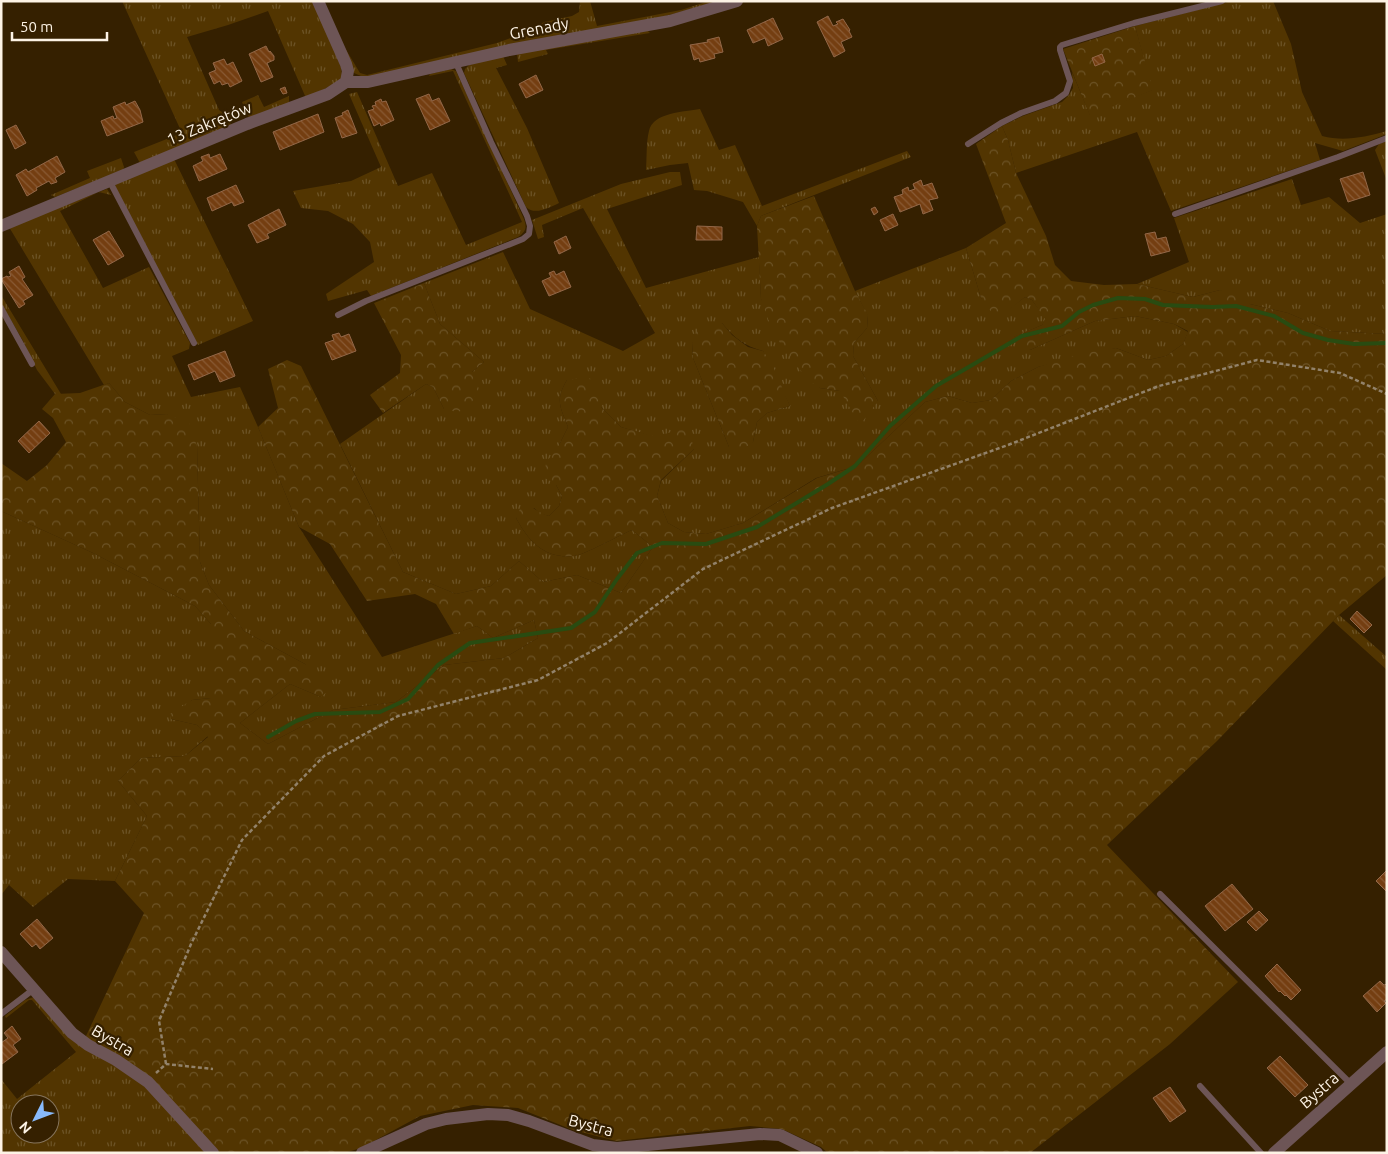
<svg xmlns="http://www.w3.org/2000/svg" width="1388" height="1154" font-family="Ubuntu,sans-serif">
  <defs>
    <pattern id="grass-tufts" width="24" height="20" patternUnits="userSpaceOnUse" patternTransform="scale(1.25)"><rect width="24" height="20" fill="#523501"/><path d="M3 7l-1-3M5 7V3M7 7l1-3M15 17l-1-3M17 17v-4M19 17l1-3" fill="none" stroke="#6c5326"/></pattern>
    <pattern id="forest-crowns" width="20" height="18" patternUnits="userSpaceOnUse" patternTransform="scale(1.25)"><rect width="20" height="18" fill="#523501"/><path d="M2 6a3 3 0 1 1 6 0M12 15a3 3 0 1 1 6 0" fill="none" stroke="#6c5326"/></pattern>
    <pattern id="building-back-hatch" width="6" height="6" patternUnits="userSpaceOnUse" patternTransform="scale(1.25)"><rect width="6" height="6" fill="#743e11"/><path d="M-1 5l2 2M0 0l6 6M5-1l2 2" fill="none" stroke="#895a34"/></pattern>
  </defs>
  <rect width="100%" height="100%" fill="#352000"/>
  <path fill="url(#grass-tufts)" fill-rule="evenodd" d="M122,1H314L341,67L342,76L340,81L306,98L268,11L228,25L187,37L219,110L222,112L226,111L231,125L140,163L134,152L182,133Z
    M580,1H590L597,26L681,10L709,1H721L658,18L368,79L354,73L345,48L360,73L367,75L497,43L532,30L544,22L572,16L579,12Z
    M1232,1H1273L1291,44L1302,92L1322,136C1344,142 1365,137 1387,131V134L1343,151L1315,143L1320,160L1171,211L1137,132L1016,173L1008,140L1002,126L1023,116L1062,102L1069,95L1073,88L1072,72L1090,115L1152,90L1135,26Z
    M647,30L650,33L546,50L548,54L518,62L517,53Z
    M503,56L507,65L496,68L527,128L559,203C550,207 535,216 526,207L464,73L465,69L469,65Z
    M451,69L456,71L523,217C527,226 527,231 518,237L371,296L367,290L328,301L326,294L374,262L370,242L353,224L328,211L301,208L293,191L351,181L381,167L349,94L357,92L398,186L432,173L466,245L522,222L453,71L429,76L430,74Z
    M258,95L264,107L289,96V104L249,118L242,102Z
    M700,109L719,150L735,145L762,206L907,151L911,157L761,216L757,226L743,202L707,191L694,190L688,163L670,165L646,170C647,157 646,143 649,131C653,112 685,112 700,109Z
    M1387,141V181L1375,150L1379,144Z
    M121,158L124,167L123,170L55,197L51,195L90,178L87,171Z
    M173,159L175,161L253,321L198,345L115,186L117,182Z
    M670,172H680L682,185L607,209L646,288L759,257L761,299L820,388L840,391L878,401L853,356L854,343L867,328L868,316L855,291L966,248L981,298L1004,313L1025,297L1032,300L1046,319L1042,325L1014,337L1030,350L1095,321L1135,316L1174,324L1188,332L1183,344L1166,356L1148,360L1116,348L1038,367L1011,381L991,400L972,403L948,396L925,402L857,466L816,478L743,523L706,534L684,532L668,523L657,496L661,481L694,449L621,427L601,407L567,380C555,400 560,407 568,427L559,445L556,485L562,496L559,506L549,516L541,514L534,508L516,518C529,542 545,559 574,556C584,555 620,535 632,530L653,547L621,593L577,575L543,582L519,561L491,586L456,594L403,572L340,444L426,384L433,387L444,409L472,372L484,362L440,324L424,283L503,252L530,309L623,351L655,333L583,208L542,225L544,237L538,239L532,220L621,184ZM722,323C734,338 745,346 763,351L790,406L767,413L757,422L753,442L729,447L693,358L692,343Z
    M1292,179L1301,205L1329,197L1360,223L1387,214V334L1330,331L1288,313L1250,304L1220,290L1193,297L1137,284L1189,262L1174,218Z
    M107,189L111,195L99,192L60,211L103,288L149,267L190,343L189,349L172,356L191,397L240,387L258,427L299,527L382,657L477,626L493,638L534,620L538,638L504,658L444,665L396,702L333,710L268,744L240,723L290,684L321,697L305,664L244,631L209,585L200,562L197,446L167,414L150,415L125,402L109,383L104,385L9,227Z
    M1,295L61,394H55L37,370L22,339L1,303Z
    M1,511L93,553L195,606L211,624V698L192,700L171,719L197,725L208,736L185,756L141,758L118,781L147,816L115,881L68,879L33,907L9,885L1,895Z
    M1339,615L1387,657V670L1333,621Z
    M34,997L134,1074L209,1153H1V1079L17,1099L76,1052L32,1000H29L6,1018L5,1016L25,1000ZM20,1104H50V1134H20Z"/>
  <path fill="url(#forest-crowns)" d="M1135,26L1153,90L1090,116L1063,49Z
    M1002,126L1008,140L1016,173L1046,236L1055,265L1071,281L1104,285L1137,284L1193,297L1220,290L1246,294L1250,304L1288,313L1330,331L1387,334V575L1339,615L1217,741L1107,845L1238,982L1170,1044L1030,1153H828L821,1147L782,1129L750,1126L616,1141L573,1130L518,1108L473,1105L420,1116L361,1148L344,1153H216L162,1090L87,1040L86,1036L144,913L115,881L147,816L118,781L141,758L185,756L208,737L197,725L171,719L170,714L192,700L211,698V624L195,606L93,553L1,511V463L27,481L47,465L66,442L53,418L42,409L55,394L80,393L109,383L125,402L150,415L167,414L189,423L197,446L200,562L209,585L244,631L305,664L329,690L321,697L290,684L240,723L268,744L333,710L396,702L444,665L504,658L538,638L534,620L493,638L477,626L454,634L436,604L415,594L367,601L330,544L299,527L258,427L278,408L268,369L287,360L301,366L403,572L456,594L491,586L519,561L543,582L577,575L621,593L653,547L632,530C620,535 584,555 574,556C545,559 529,542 516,518L520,509L527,505C535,508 540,514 549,516L559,506L562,496L556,485L544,477L546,463L559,445L568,427C560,407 555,400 567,380L588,377L601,387V407L621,427L657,437L688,426L694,449L661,480L657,496L668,523L684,532L706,534L743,523L817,478L857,466L925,402L948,396L972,403L991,400L1011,381L1038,367L1082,353L1116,348L1148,360L1166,356L1183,344L1188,331L1174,324L1135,316L1095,321L1030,350L1019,349L1013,337L1042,325L1045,319L1032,300L1025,297L1004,314L992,313L981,298L966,248L1006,223L976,144Z
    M814,196L855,291L868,315L867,328L854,343L853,356L878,401L860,425L840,391L820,388L809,381L781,345L768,319L761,299L757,226L761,216Z
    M424,283L440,324L484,362L472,372L479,389L468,409L457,412L444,409L433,387L426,384L383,413L370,395L400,373L401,355L374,303Z
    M722,323L732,335L748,347L763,351L772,364L790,406L767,413L757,422L753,442L743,449L729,447L693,358L692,343L701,325Z"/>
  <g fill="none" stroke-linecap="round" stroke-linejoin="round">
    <path stroke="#294b11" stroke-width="4" d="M268,737L296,721L315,714L380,712L408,699L438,665L470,643L571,628L595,612L617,579L637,553L662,543L706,544L757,527L828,484L855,466L890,426L936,386L1022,336L1062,326L1079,312L1093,305L1118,298L1145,299L1163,305L1212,307L1236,306L1274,316L1303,333L1328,340L1354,344L1387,343"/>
  </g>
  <path fill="url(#building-back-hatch)" stroke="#936748" d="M828,16L833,26L838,24L836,22L843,19L850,30L849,31L852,37L841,42L845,51L834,57L817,22Z
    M773,18L783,39L768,46L765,38L753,43L747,30Z
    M719,37L723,52L714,54L715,58L700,62L699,58L694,60L690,45L708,42L707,40Z
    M266,46L269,52L270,51L274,56V60L267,63L273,77L261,82L249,54Z
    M1102,54L1105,62L1095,66L1092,58Z
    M224,59L227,65L233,62L242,81L230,87L228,83L222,85L220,81L214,84L209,73L216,70L213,63Z
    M536,75L543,90L526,98L519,84Z
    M285,87L287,93L283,94L280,89Z
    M429,94L432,101L439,98L450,121L430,130L416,99Z
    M381,99L382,102L386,101L394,120L381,126L380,123L374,126L368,111L374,109L372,106L376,105L375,102Z
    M135,101L140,110L143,122L107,136L101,121L113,116L114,119L117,118L113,107L125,102L126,105Z
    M348,110L357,133L342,138L335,118L343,115L342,113Z
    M318,114L324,132L280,150L273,132Z
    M16,125L26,143L15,149L6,130Z
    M209,154L210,158L220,154L227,169L199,181L193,166L203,161L201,157Z
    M57,156L65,172L55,178L57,182L51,184L49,181L36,188L37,190L27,196L16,175L26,169L28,172Z
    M1363,172L1370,195L1348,202L1340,179Z
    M921,180L923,186L932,183L938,198L929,200L933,210L923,214L920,204L900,212L894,197L903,194L902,190L908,187L909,191L915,189L913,184Z
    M236,185L244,202L234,206L232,202L212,211L207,198Z
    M875,207L878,212L874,215L871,209Z
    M279,209L286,225L267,234L269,238L257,243L248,225Z
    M893,214L898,225L885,231L880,220Z
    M697,226L722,227V240H696Z
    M109,231L124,256L108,265L93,240Z
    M1155,232L1157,239L1166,237L1170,251L1151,256L1145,234Z
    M566,236L571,248L559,254L554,242Z
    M19,266L25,277L22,279L33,295L23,301L25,304L19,308L1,279L7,276L8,277L11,276L9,272Z
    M554,271L556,275L564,271L571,287L549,296L542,281L551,277L549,273Z
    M339,333L341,337L349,334L356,351L332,360L325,343L334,340L332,335Z
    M225,351L235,376L220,382L215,371L194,380L188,365Z
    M39,421L50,433L29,453L18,441Z
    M1357,611L1372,625L1364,633L1350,619Z
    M1387,870V892L1376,881Z
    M1232,884L1253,909L1225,931L1205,906Z
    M1259,911L1268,920L1256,931L1247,922Z
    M37,919L53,938L40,949L36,944L32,947L20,934Z
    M1277,964L1301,990L1291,1000L1286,995L1285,996L1280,991L1279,992L1265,976Z
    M1380,981L1384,985L1387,984V999L1384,1001L1386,1003L1377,1012L1363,996Z
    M12,1026L21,1039L13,1045L18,1052L2,1064L1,1043L8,1038L4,1033Z
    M1280,1056L1308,1085L1295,1097L1267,1068Z
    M1170,1087L1186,1111L1170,1122L1153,1098Z"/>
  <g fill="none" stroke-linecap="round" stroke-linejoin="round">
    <path stroke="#92826a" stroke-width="2.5" stroke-dasharray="4 2.5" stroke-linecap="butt" d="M166,1064L159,1021L191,944L242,840L324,756L398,716L538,680L607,643L703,569L832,508L1008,445L1159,386L1257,360L1340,373L1387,394
      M156,1073L166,1064L213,1069"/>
    <path stroke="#6d5556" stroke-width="6" d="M968,144L1001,123L1021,113L1055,101L1066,93L1070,81L1060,50V47L1062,45L1134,23L1222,1
      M109,180L194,343
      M1175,214L1338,157L1387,138
      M1,308L32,364
      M338,315L366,301L523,239L529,234L530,226L527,216L491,142L456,63
      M1160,894L1351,1084
      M1,1014L34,989
      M1200,1086L1261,1153"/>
    <path stroke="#6d5556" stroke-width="12" d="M346,82H368L509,50L670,21L737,1
      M1,226L247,124L328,94L346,82L348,71L346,64L318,1
      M1,952L72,1033L88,1045L116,1060L148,1082L213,1153
      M362,1153L426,1124L446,1119L488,1114L508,1115L529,1121L593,1145L617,1148L760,1134L780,1135L817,1153
      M1274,1153L1387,1052"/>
  </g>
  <g text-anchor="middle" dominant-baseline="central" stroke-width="4.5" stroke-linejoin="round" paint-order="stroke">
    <g font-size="16" fill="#fdf3e5" stroke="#352000">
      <text transform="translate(539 28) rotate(-11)">Grenady</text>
      <text transform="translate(209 123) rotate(-22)">13 Zakrętów</text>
      <text transform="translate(113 1040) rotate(30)">Bystra</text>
      <text transform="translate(1319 1090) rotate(-41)">Bystra</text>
      <text transform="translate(591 1125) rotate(15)">Bystra</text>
    </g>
  </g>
  <rect width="1388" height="1154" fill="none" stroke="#fdf3e5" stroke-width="5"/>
  <g transform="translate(35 1119) rotate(228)"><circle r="24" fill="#352000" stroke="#85745c"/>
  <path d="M0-4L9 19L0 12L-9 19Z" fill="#88bafc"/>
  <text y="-8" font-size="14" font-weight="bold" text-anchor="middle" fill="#fdf3e5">N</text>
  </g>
  <path d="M12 32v8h95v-8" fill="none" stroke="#fdf3e5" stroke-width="2.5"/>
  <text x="20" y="32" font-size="15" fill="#fdf3e5" stroke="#352000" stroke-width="4" paint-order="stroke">50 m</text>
</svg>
